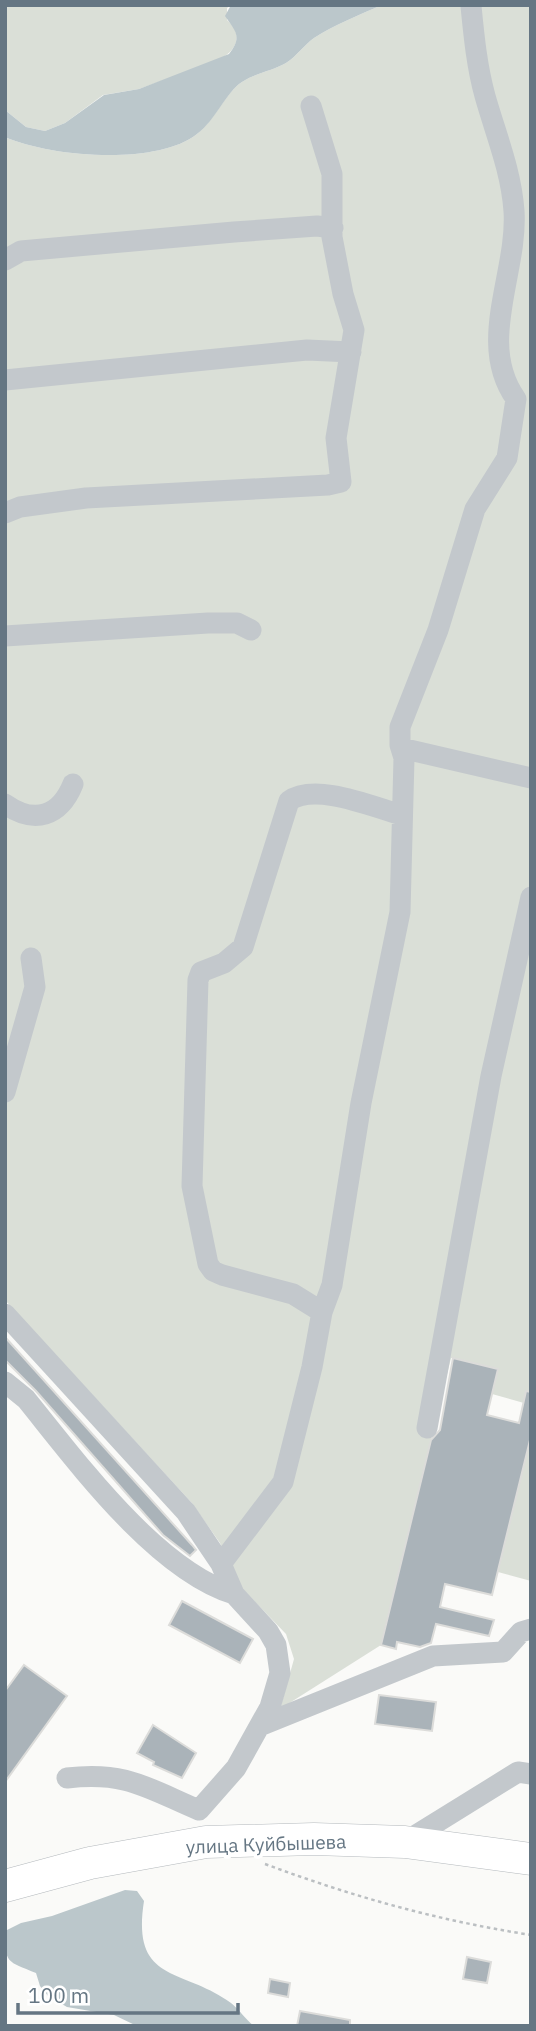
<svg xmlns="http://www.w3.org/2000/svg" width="536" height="2031" font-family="'IBM Plex Sans',sans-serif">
  <rect width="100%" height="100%" fill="#fafaf8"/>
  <path fill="#dadfd7" d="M5,5H231L227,8V20C244,35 237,50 219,60L139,89L103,95L65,123L45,131L26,127L5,110Z
    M382,5H531V1405L492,1394L497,1369L451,1358L381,1645L280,1709L294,1659L286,1634L236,1582L220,1543L191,1502L5,1300V137C50,157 157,166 197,134C215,120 226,92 242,82C256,73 272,71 286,63C297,56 304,45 314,38C334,25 359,15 382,5Z
    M531,1436V1581L498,1572Z"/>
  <path fill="#bbc7cb" d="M231,5H382C359,15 334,25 314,38C304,45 297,56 286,63C272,71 256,73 242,82C226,92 216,120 197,134C157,166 50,157 5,137V110L26,127L45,131L65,123L104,95L139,89L229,54C243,36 235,31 225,16Z
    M125,1890L137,1891L144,1901C131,1984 182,1967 231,2003C239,2009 245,2019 254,2026H137L114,2015L67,2007L48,1996L40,1986L36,1973C7,1961 5,1964 5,1931L21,1923L52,1916Z"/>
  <path fill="#aab3b9" stroke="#dcdcda" stroke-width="2" d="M5,1337L192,1545L196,1550L190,1556L163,1535L36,1391L5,1360Z
    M453,1358L498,1369L487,1415L519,1423L526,1391L531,1392V1436L492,1595L445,1584L440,1607L494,1620L489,1636L436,1624L431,1643L420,1647L397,1642L396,1649L381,1645L431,1440L440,1430Z
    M182,1601L253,1639L240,1663L169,1625Z
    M24,1665L67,1696L5,1782V1691Z
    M379,1695L436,1702L432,1731L375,1724Z
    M153,1725L196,1753L182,1778L153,1765L154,1762L137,1753Z
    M467,1957L491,1962L487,1983L463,1979Z
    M270,1979L290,1983L288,1997L268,1993Z
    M300,2011L350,2020V2026H297Z"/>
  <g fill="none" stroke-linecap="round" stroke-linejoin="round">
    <defs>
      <path id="highway" d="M5,1886L90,1863L206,1842L314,1839L405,1842L531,1859"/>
    </defs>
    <use href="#highway" stroke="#b4b9bd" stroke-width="33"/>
    <path stroke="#bbbfc2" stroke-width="2.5" stroke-dasharray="3.5 3.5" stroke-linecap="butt" d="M265,1864C354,1897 436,1920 531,1935"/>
    <path stroke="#c3c8cc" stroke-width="21" d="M5,260L21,251L234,232L317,226L333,228
      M5,380L307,350L351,352
      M5,513L20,507L86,498L328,485L341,482L336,438L354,330L343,294L332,237V174L311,106
      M5,636L208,623H237L251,630
      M401,748L531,778
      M5,804C35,825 60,816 73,784
      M5,1092L35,987L31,958
      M322,1312L293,1294L222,1275L213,1271L208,1264L192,1186L198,980L201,972L224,963L243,947L289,801C315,782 373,807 402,815
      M5,1314L186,1512L221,1564L234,1594L268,1631L276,1645L280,1673L270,1707L236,1768L199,1810
      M5,1382L26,1399C77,1462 156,1570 234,1594
      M427,1428L491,1076L531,897
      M221,1564L283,1482L312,1367L322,1312L332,1285L361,1103L400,912L404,758L400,745V727L438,630L475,509L507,458L516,399C476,343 518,273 514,211C511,170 496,135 485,96C477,67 474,37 471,6
      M262,1725L433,1656L503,1652L521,1632L531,1629
      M67,1778C126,1771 147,1788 199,1810
      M405,1842L518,1772L531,1774"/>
    <use href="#highway" stroke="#fff" stroke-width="32"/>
  </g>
  <g text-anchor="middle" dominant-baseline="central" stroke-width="7" stroke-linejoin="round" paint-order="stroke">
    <g font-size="19" fill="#657683" stroke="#fff">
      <text transform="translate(266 1844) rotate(-2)">улица Куйбышева</text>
    </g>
  </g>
  <rect width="536" height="2031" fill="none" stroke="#657683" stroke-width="14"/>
  <path d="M18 2003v10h220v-10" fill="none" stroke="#657683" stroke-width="3.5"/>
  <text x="28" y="2003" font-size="21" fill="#657683" stroke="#ffffff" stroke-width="5" paint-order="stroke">100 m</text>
</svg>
